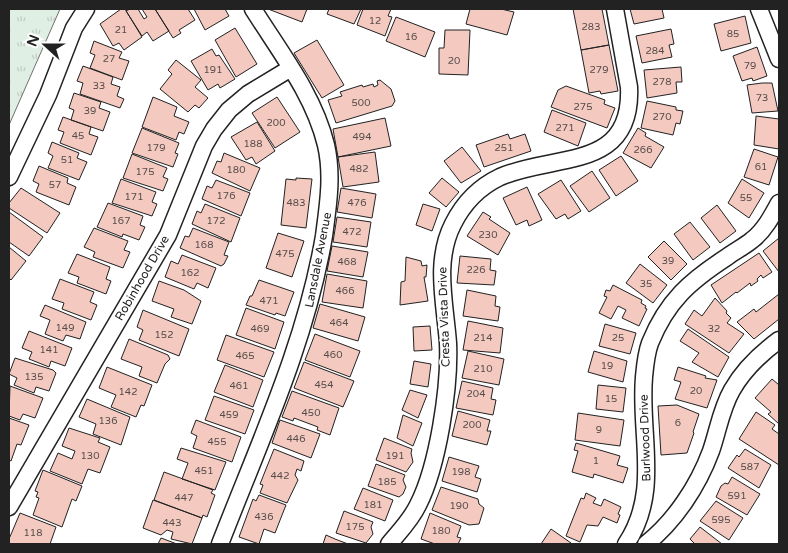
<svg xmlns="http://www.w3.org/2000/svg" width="788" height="553" font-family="'Varela Round',sans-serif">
  <defs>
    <pattern id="park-tufts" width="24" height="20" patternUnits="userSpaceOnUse" patternTransform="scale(1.25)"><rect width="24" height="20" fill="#e0efe3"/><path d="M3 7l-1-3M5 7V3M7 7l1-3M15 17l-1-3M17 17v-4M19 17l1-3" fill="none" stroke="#c0cdc2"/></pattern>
  </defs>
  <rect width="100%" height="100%" fill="#fff"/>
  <path fill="url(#park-tufts)" stroke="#6f6f6f" d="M9,9H60L9,125Z"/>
  <path fill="#f3c9c0" stroke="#222" d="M121,9H125L142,37L124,50L119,43L113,46L100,24Z
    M130,9H138L144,19L147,17L142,9H155L169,31L153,41L147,32L142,36L126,11Z
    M155,9H188L195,20L179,30L181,33L173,38Z
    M194,9H225L229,16L205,30Z
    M268,9H307L302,22Z
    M329,9H361L354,24L327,14Z
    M363,9H391L388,16L392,17L385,36L357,25Z
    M470,9H501L514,12L507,35L466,24Z
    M573,9H602L609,45L581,50Z
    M630,9H662L664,18L634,24Z
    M745,16L751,43L721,51L714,24Z
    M396,17L435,32L425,57L386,41Z
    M235,28L257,64L236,77L215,40Z
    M671,29L674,44L669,45L672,57L642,63L636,36Z
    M445,30H470L468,75L439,74V48H444Z
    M317,40L344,85L322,98L294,53Z
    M94,41L122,52L119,58L129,61L122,80L90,68L95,55L90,53Z
    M609,45L618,91L601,94L600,91L589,93L581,50Z
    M757,47L767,76L753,81L752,78L742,81L733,56Z
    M212,49L216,56L219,55L235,79L220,88L218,84L208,90L191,61Z
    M176,60L201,80L195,87L208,98L199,108L195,105L188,112L160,89L172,74L168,70Z
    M83,66L113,77L111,84L120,87L117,96L124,99L120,108L80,94L83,83L77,81Z
    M681,67L682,82H676L677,93L647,98L644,70Z
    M380,80L391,89L395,101L392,106L336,123L328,100L342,96L340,92L362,85L363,87L373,84L374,87L378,85L377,81Z
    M762,83H772L778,111L752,113L747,85Z
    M566,86L605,100L604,104L615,108L607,128L551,107L558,90Z
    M74,93L101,102L99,108L110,112L103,131L71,120L74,110L69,108Z
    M153,97L177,107L174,116L189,122L184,134L179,132L176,140L142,127Z
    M277,97L300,132L275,148L252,113Z
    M647,101L676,107V110L683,111L680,124L676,123L673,135L641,128Z
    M552,110L586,123L578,146L544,132Z
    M756,116L779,119V149L754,145Z
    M63,117L91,127L89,134L98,137L91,155L60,143L64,132L58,130Z
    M385,118L391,146L338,157L333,129Z
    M257,122L275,151L256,164L252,157L246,160L231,137Z
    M142,128L179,143L175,153L178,154L173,167L132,153Z
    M638,128L646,133L645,136L664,147L651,168L623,153Z
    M508,134L510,139L525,134L531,151L484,167L476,145Z
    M52,142L79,153L77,158L87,162L79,180L48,168L53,156L48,153Z
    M462,147L481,171L461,183L444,161Z
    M754,149L778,157L769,185L744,177Z
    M375,152L379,182L343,187L338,157Z
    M224,153L260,168L250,191L212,173L217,161L221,162Z
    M132,154L167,168L163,177L168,179L163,191L123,178Z
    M621,156L638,181L616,196L599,170Z
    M39,166L68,178L67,183L76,187L69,205L36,192L39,184L33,181Z
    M592,171L610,198L589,212L570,186Z
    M296,178L312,179L306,228L281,225L286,179L296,180Z
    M442,178L459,192L446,207L429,193Z
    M121,179L156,192L152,202L157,204L152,216L112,203Z
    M742,179L764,193L749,218L728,203Z
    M216,180L250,193L241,216L202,199L207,186L212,188Z
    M561,180L581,211L568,219L565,214L556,219L538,194Z
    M527,187L542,220L529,226L527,220L516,225L503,198Z
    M21,188L60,213L47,233L9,208V203Z
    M341,188L376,194L372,218L337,212Z
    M108,203L143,216L140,225L145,227L139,240L123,234L122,237L97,227Z
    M205,204L240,218L231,242L192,224L197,211L201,213Z
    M423,204L440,209L432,231L416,225Z
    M717,205L736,231L720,243L701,218Z
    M9,212L43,237L29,256L9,242Z
    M483,212L491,217L489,219L510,233L498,255L467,236Z
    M337,217L371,222L367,247L333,242Z
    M690,222L710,247L693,260L674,234Z
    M94,228L128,241L124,250L130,252L123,268L93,257L95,252L84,247Z
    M193,228L229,242L224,255L228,256L224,264L221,266L180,248L185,236L189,237Z
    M278,233L304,241L292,277L266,268Z
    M779,238V272L763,251Z
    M664,241L687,264L671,280L648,257Z
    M332,246L368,252L363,277L327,271Z
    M9,247L26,261L11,280L9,278Z
    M759,253L772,272L763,278L761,275L757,279L758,281L751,286L750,283L737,293L736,292L722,303L711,285Z
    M77,254L110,267L106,279L111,281L106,294L77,283L79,277L68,273Z
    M182,255L216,268L208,288L197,283L194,289L165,277L171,261L178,264Z
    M460,256L491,259L490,270L496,271L494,285L457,283Z
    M406,257L421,261L422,266L427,265L426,277H424L428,301L400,305L401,282L405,281Z
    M640,264L667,285L653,303L626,283Z
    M327,274L367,281L363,308L322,302Z
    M60,279L94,292L90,302L97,305L91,320L62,309L64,303L52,299Z
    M259,280L294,292L285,316L276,313L275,315L246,305L250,296H252Z
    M159,281L184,290L201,301L192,324L171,317L174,309L152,301Z
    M613,285L642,300L641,303L646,306L645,308L647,309L639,326L622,318L626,310L618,306L611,319L599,313L607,297L604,296L606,290L610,291Z
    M467,290L496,296L495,306L500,307L498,321L463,316Z
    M779,294V319L754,339L737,322L754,309L756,312Z
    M715,298L727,311L726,313L731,318L727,323L744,334L729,353L685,324L694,310L702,316Z
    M320,304L365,317L358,341L313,328Z
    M45,305L86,322L80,339L66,335L63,341L45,334L50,320L40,316Z
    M246,308L284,322L275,349L236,335Z
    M143,310L189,329L179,356L139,340L143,330L137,327Z
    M468,321L503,328L500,353L463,350Z
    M605,324L636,333L630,354L599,346Z
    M430,326L432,350L414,351L413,327Z
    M688,329L729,357L718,377L692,362L699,353L680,341Z
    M29,331L72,348L65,366L51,361L49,367L29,359L32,352L22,348Z
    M315,334L360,351L350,377L305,360Z
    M226,335L274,352L264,377L217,360Z
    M129,339L168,355L170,359L165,364L157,383L139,376L142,367L121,359Z
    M468,351L504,359L499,385L462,378Z
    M594,351L627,361L623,382L588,372Z
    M15,358L53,370L56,373L49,391L36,387L34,393L14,385L17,378L9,374Z
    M414,361L431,364L428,387L410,384Z
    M304,362L354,381L343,407L294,388Z
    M225,365L263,380L253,407L214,392Z
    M107,367L152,385L144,406L141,405L136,417L111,407L116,395L99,388Z
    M678,367L706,376L705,378L717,380L707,408L675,399L681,382L674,380Z
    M772,379L779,385V424L768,414L771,412L755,398Z
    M462,381L493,388L491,399L496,400L493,415L456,408Z
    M598,385L626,388L623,412L596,409Z
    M10,386L43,398L35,418L23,414L20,420L9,416Z
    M410,390L427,395L418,418L402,410Z
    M292,391L339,408L330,435L317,430L318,427L294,418L293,421L282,417Z
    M214,396L254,410L245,434L205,420Z
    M87,399L130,417L121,445L93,434L96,424L79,417Z
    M677,405L699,414L693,432L694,433L687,453L661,455L658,406Z
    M458,411L490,420L487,431H491L487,445L452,436Z
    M756,412L775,425L772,429L779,434V465L739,439Z
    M578,413L624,420L620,446L575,440Z
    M403,415L422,423L413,446L397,438Z
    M9,418L29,425L21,445L17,444L11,461L9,460Z
    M196,420L241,437L232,462L193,448L197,436L191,433Z
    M280,420L320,434L311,458L272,443Z
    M69,428L100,438L98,442L110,447L100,473L88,469L82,484L50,471L58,453L72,459L75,451L62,446Z
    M384,438L412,449L411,453L413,462L406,472L376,460Z
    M576,443L620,456L617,465L628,468L623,483L594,474L593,478L572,472L578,451L574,450Z
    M181,448L226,462L215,490L182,479L188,463L177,459Z
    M274,449L304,461L301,471L297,469L295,475L298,480L287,503L260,493L263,485L260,484Z
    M745,449L771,465L759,488L728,468L737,455L739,457Z
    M449,457L479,466L475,477L481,479L477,492L442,481Z
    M376,464L405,475L403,480L406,487L403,494L399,497L368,486Z
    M43,470L82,486L76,501L72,499L62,527L33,515L39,498L36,497L38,492L35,491Z
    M164,472L213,490L211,493L215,495L207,517L203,515L202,518L154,500Z
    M732,477L760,494L747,515L716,497L721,486L725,483L728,484Z
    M441,487L478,499L479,504L484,508L479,524L469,525L432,510Z
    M363,488L393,500L385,521L354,509Z
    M586,493L596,498L593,503L601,506L604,499L621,507L618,514L620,515L617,523L603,517L598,526L587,525L580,542L566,536L581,498L584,499Z
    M259,495L286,505L275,533L264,529L259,544L239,537L253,499L256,501Z
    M153,500L202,518L192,544L171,539L173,532L167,530L161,535L143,528Z
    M716,501L743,518L729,540L700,521Z
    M344,511L373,522L371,527L373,534L366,543L336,533Z
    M20,513L56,527L50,544H9V539Z
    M430,513L461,526L457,537L461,538L458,544H435L421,539Z
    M700,527L722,544H692L694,543L690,539Z
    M551,529L571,543L570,544H541Z
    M326,535L335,539L348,544H323Z
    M161,538L177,544H158Z"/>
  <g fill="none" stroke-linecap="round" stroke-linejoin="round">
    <defs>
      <path id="street" d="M759,9L779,59
        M9,177L48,95L74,28L86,9
        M9,507L168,235L204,146L214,129L229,110L248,94L291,68
        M220,544C259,443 306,343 324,236C328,206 333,175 326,145C314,95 280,52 253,9
        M389,544C399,532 411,520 418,505C438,466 450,387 448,343C445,303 434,261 453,224C463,204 479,187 500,177C554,153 633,172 629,87L615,9
        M626,544C661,492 639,435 644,377C645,366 646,354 650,343C667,301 690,281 727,257C735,251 745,246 752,240C764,231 772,216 779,203
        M646,544C675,521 698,486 711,451C718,431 721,409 732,390C744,369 760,354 779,340"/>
    </defs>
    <use href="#street" stroke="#222" stroke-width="19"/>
    <use href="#street" stroke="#fff" stroke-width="16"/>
  </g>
  <g text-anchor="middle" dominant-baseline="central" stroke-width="4" stroke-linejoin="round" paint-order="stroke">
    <g font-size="10" fill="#564c4a">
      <text x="375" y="21">12</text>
      <text x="591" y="27">283</text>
      <text x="121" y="30">21</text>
      <text x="733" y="34">85</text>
      <text x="411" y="37">16</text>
      <text x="655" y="51">284</text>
      <text x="109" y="59">27</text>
      <text x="454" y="61">20</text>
      <text x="750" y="66">79</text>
      <text x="213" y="70">191</text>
      <text x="599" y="70">279</text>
      <text x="662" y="82">278</text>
      <text x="99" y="86">33</text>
      <text x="762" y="98">73</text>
      <text x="361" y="103">500</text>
      <text x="583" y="107">275</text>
      <text x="90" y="111">39</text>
      <text x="662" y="117">270</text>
      <text x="276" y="123">200</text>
      <text x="565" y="128">271</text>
      <text x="78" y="136">45</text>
      <text x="362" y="137">494</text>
      <text x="253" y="144">188</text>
      <text x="156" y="148">179</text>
      <text x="504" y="148">251</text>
      <text x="643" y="150">266</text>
      <text x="67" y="160">51</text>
      <text x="761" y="167">61</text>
      <text x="359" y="169">482</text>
      <text x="236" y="170">180</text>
      <text x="145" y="172">175</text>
      <text x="55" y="185">57</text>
      <text x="226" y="196">176</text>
      <text x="134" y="197">171</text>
      <text x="746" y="198">55</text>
      <text x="296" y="203">483</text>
      <text x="357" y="203">476</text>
      <text x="121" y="221">167</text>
      <text x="216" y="221">172</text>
      <text x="352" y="232">472</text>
      <text x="488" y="235">230</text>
      <text x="204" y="245">168</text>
      <text x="285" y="254">475</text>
      <text x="668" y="261">39</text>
      <text x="347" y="262">468</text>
      <text x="476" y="270">226</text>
      <text x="190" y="273">162</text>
      <text x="646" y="284">35</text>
      <text x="345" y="291">466</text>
      <text x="269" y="301">471</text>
      <text x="339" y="323">464</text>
      <text x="65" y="328">149</text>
      <text x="260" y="329">469</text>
      <text x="714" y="329">32</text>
      <text x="164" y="335">152</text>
      <text x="483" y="338">214</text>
      <text x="618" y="338">25</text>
      <text x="49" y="350">141</text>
      <text x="333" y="355">460</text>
      <text x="245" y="356">465</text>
      <text x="607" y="366">19</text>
      <text x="483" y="369">210</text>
      <text x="34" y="377">135</text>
      <text x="324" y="385">454</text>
      <text x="239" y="386">461</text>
      <text x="696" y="391">20</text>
      <text x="128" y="392">142</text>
      <text x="476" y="394">204</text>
      <text x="611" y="399">15</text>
      <text x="311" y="413">450</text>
      <text x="229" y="415">459</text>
      <text x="108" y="421">136</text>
      <text x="678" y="423">6</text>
      <text x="472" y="425">200</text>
      <text x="599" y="430">9</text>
      <text x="296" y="439">446</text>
      <text x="217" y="442">455</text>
      <text x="90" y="456">130</text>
      <text x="395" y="456">191</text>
      <text x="596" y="461">1</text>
      <text x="750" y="467">587</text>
      <text x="204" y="471">451</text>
      <text x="461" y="472">198</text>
      <text x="280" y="476">442</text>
      <text x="387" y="482">185</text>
      <text x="737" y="496">591</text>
      <text x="184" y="498">447</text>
      <text x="373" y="505">181</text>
      <text x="459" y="506">190</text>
      <text x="264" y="517">436</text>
      <text x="721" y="520">595</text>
      <text x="172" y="523">443</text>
      <text x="355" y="527">175</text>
      <text x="441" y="531">180</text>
      <text x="33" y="533">118</text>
    </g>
    <g font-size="12" fill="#222" stroke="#fff">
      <text transform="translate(318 260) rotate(-79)">Lansdale Avenue</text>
      <text transform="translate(142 278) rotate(-60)">Robinhood Drive</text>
      <text transform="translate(444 317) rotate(-92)">Cresta Vista Drive</text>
      <text transform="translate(645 438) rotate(-92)">Burlwood Drive</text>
    </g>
  </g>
  <rect width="788" height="553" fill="none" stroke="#222222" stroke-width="20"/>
  <g transform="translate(45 45) rotate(291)" stroke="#ffffff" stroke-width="4" paint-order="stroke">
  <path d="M0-4L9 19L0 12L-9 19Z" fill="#222222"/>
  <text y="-8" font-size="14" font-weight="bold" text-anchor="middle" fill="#222222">N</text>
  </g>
</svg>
